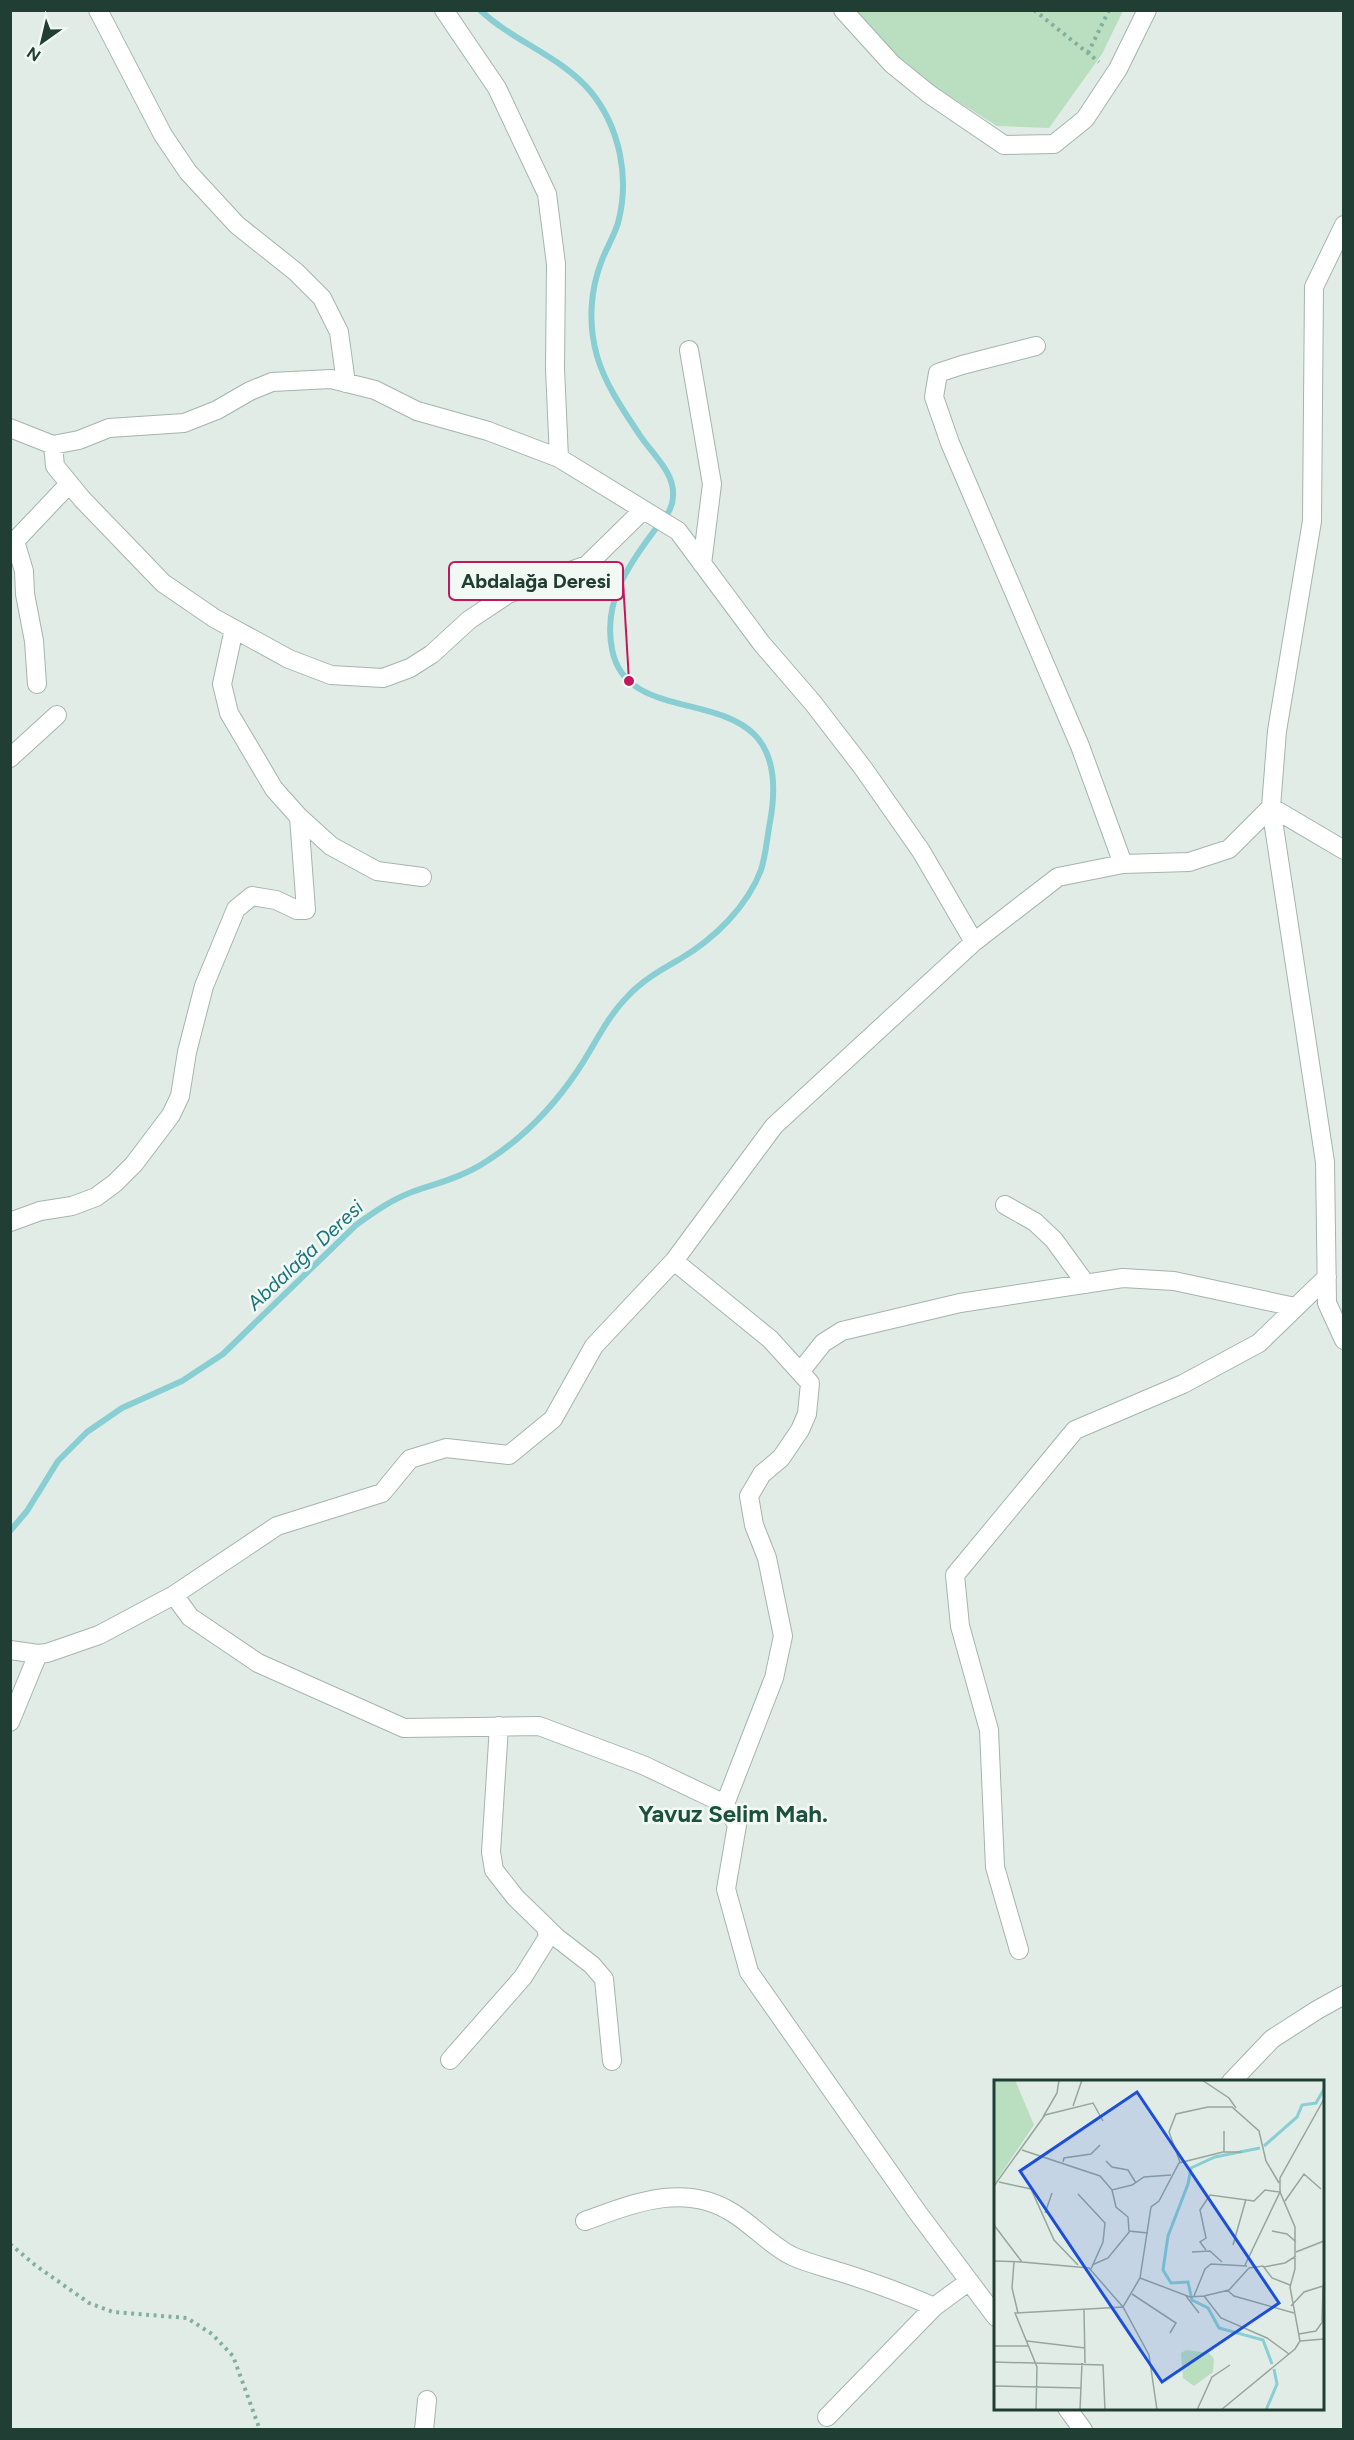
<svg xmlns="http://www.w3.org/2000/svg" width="1354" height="2440" font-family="Figtree,sans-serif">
  <rect width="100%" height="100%" fill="#e2ece7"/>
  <path fill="#badec0" d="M853,11H1123L1102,54L1049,128L997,126L900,65Z"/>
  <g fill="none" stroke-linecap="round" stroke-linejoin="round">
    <path stroke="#88ced3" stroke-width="6" d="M10,1531L27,1511L58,1461L87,1432L122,1408L182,1381L223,1354L356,1225C374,1212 391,1200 412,1192C438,1183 463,1177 487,1161C523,1138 554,1106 578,1070C595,1045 606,1018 628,996C643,980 661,970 680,959C714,939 747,907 761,870C766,854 767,838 770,822C799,663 629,743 612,649C603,602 627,567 654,531C662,520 673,511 673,496C675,472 651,453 639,434C623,410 605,384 597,356C588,324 590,290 602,260C607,247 614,236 618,223C630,178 620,128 591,92C561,56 514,42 480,10"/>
    <defs>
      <path id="minor" d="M98,10L163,135L188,172L237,225L296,272L322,298L339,332L346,383
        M444,10L497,88L547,194L556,264L555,369L559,458
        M843,10L892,64L929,94L1004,145L1054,144L1085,119L1118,69L1147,10
        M1344,225L1314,287L1312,521L1277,731L1271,807L1325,1162L1327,1303L1344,1340
        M1036,346L962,365L938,373L934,397L950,443L1080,746L1123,864
        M689,350L712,484L702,564
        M10,428L53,445L79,440L109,428L184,423L217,410L250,391L272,382L331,379L375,390L417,411L488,431L559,458L678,531L762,644L813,703L863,768L921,851L974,942
        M53,445L55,466L82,499L163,583L214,618L289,659L331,675L383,678L410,668L432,654L469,620L508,594L587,565L643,510
        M15,541L24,571L25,594L34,641L37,684
        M10,543L15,541L69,484
        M234,629L222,684L229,713L274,789L299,817L331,846L377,871L422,877
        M10,758L57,715
        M1005,1205L1035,1222L1054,1240L1086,1284
        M10,1222L40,1211L72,1206L96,1197L115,1183L134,1164L171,1115L180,1096L187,1052L204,986L236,909L252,896L276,900L297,910H306L299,817
        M674,1261L770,1339L810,1383L807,1414L800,1430L781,1458L762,1474L749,1496L754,1525L767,1558L783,1636L774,1678L725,1804
        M800,1372L823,1343L842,1331L960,1303L1123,1278L1174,1281L1295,1307
        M174,1595L190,1617L258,1663L404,1728L539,1726L643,1765L725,1804L737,1825L726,1889L749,1972L918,2213L996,2317
        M10,1650L38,1654L47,1653L99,1635L174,1595L277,1526L382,1493L410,1459L446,1448L509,1455L553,1419L594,1346L674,1261L774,1126L974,942L1058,877L1123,864L1189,862L1229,849L1271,807L1344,850
        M10,1722L38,1654
        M499,1726L491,1852L494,1870L515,1897L556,1937L592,1965L604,1979L612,2061
        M1019,1950L995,1867L989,1730L960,1626L955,1575L1075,1430L1183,1384L1259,1343L1327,1277
        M450,2060L523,1977L548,1937L546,1927
        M1231,2082L1272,2039L1317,2010L1344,1995
        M585,2221C634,2203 685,2182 733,2213C754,2226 770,2245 792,2256C807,2263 825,2267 840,2272C872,2282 903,2293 934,2307L968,2282
        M1067,2408L1083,2430
        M827,2417L934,2307
        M424,2430L427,2400"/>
    </defs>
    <use href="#minor" stroke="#a4b4ae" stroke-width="20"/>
    <path stroke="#81b19e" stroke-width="4" stroke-dasharray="3 4.5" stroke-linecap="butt" d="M1034,10L1099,62
      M1088,53L1109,10
      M10,2244L35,2265L89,2303L113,2312L187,2318L212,2334L233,2356L260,2430"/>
    <use href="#minor" stroke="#fff" stroke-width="18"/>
  </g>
  <g text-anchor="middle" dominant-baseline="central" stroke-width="5" stroke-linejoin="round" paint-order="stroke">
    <g font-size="20" font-style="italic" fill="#19747c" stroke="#f2f9f5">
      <text transform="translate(305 1255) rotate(-43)">Abdalağa Deresi</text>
    </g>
    <g font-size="24" font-weight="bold" fill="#1c5140" stroke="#f2f9f5">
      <text x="733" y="1813">Yavuz Selim Mah.</text>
    </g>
  </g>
  <g transform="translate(994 2080)">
    <rect width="330" height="330" fill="#e2ece7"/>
    <path d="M0,0H21L40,45L0,104ZM192,270L215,273L220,279L219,292L200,306L189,298L187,273Z" fill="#badec0"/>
    <path fill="none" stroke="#88ced3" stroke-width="3" d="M270,66L303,37L308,25L322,23L330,9M266,68L221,77L197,88L194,104L174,156L169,190L177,203L194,202L198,220L214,228L225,248L269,260L278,284M272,330L283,304L280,289"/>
    <path fill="none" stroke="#95a69f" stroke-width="1.5" d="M208,0L235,18L242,28M79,26L88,0M49,37L63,13L65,0M230,51V72M28,70L106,96L118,110L138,105L150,97L177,95M112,81L118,87L134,90L142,103M69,82L70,78L97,74L106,65M186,82L175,52L182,34L214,27H238L265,51L272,81L285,103M5,102L37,109L60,160L84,185M0,106L51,35L99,23L109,41M118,110L122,127L134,137L135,151L154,153M84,114L111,143L109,162L97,189M291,121L310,94L327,109M51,133L58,113M0,145L28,182L95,188L129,227L155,275L163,330M278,151L293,154L302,162M239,165L252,119M212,170L206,162L212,158L206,130L216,115L260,121L271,110L286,112L251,185M198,172L216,171L228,182M302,172L330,161M0,181L28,182M20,182L18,208L24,233M98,185L114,178L136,151M270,187L291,183L302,176M146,198L196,217L210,216L235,210L255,188L269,186L278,198L296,205M233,210L240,216L300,233M138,214L182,243L176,253M192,216L205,233M200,216L211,189L217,184L253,186M210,216L227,238L273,258L295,274M297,226L310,212L329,206M90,230L91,283M328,241L329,206M305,254L322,251L329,241M33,261L91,268M306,261L330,259M0,266H35M0,282L109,285L111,330M0,306L87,308M42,330L43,287L21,233L129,227L146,198L157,127L165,121L185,83L229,72H248M86,330L88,283M203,330L218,297L236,285M227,330L301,269L306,261L296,207L301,189V147L286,112V98L330,19"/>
    <path fill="#1d4ed8" fill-opacity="0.15" stroke="#1d4ed8" stroke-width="3" d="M143,12L285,223L168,302L26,91Z"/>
    <rect width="330" height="330" fill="none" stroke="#213e34" stroke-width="3"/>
  </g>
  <path fill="none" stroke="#c2185b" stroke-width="2" d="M629 681L623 581"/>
  <circle fill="#c2185b" stroke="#f2f9f5" stroke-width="2" cx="629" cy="681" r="6"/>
  <rect fill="#f2f9f5" stroke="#c2185b" stroke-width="2" x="449" y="562" width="174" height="38" rx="6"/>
  <g font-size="20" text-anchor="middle" font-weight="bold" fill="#213e34">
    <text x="536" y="588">Abdalağa Deresi</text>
  </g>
  <rect width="1354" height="2440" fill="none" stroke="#213e34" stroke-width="24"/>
  <g transform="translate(42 42) rotate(214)" stroke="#f2f9f5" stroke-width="4.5" paint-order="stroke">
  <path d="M0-4.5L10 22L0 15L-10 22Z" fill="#213e34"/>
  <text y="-9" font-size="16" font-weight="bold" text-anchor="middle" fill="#213e34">N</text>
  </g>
</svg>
